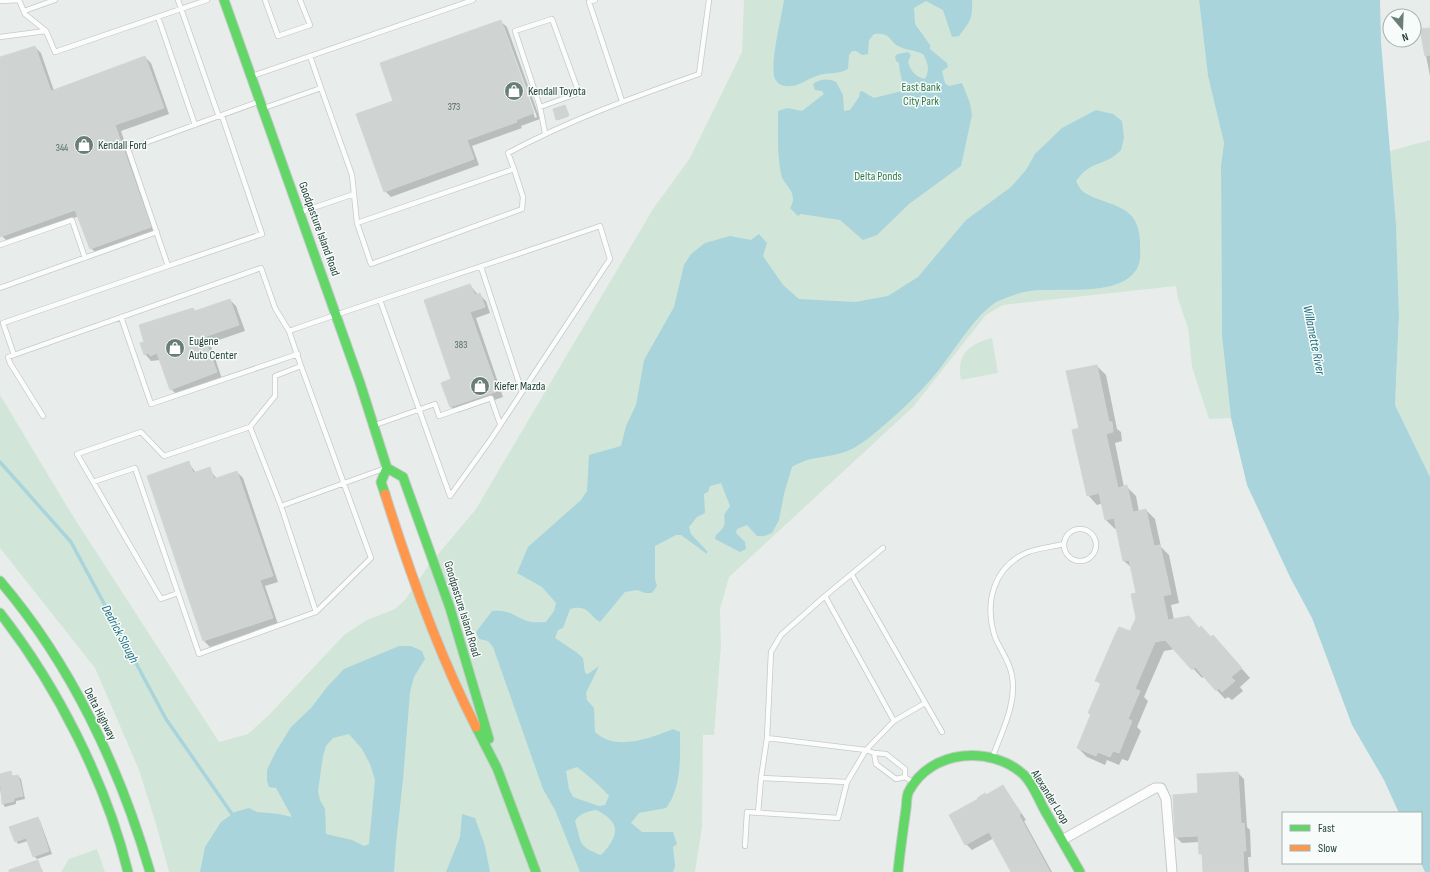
<svg xmlns="http://www.w3.org/2000/svg" width="1430" height="872" font-family="'Sofia Sans Condensed',sans-serif">
  <rect width="100%" height="100%" fill="#e8edeb"/>
  <path fill="#d1e6d8" d="M744,0H1199L1208,76L1224,143L1221,165L1222,336L1231,418L1209,419L1192,367L1188,328L1178,299L1176,286L1003,305L986,315L913,407L729,577L720,609L721,644L714,735H703L702,827L695,872H169L156,824L139,770L95,668L0,548V395L71,513L219,742L248,734L269,715L344,635L367,620L395,609L405,600L429,565L476,509L653,209L690,158L742,52Z
    M1430,140V477L1395,405L1399,315L1396,224L1390,151Z
    M992,338L998,373L961,380C956,354 969,344 992,338Z
    M97,849L105,872H61L69,859Z"/>
  <path fill="#a9d4db" fill-rule="evenodd" d="M784,0H972C973,18 970,22 959,36L952,37L943,10L926,1L914,8L915,24L930,45V49L947,63L948,67L942,71L945,83L949,86L962,83L970,103L972,115L961,166L909,204L877,235L863,240L840,220L801,214L798,216L790,208C800,193 783,185 781,174C777,154 778,131 778,111L787,108L802,111L824,94L822,91L815,90L813,84C819,79 829,78 836,82L843,95L844,111L850,110L859,97L860,92L862,91L874,98L902,91C904,81 899,73 899,63L896,61L895,56L898,54L908,52L911,55L908,62C911,71 915,77 925,79C930,69 928,63 923,54C915,50 905,50 898,46C888,40 891,32 874,34L869,40L868,54L862,55L856,51H852L849,55L848,69C838,75 827,72 816,76C805,80 797,88 785,86C779,85 775,81 774,76C771,58 781,20 784,0Z
    M1199,0H1380L1381,42L1396,224L1399,315L1395,405L1430,477V872H1425L1421,863V813H1399L1384,780L1352,725L1312,618L1290,577L1247,485L1231,418L1222,336L1221,165L1224,143L1208,76Z
    M1096,110L1113,114L1122,121L1124,138L1121,150C1117,154 1111,159 1105,161C1090,167 1086,168 1076,181C1078,185 1081,191 1085,193C1109,207 1138,203 1140,240C1140,247 1141,257 1139,264C1126,301 1053,285 1024,292C1016,294 1006,298 998,301C974,315 955,351 937,372C918,396 893,418 870,437C860,445 850,451 838,454C819,459 811,456 792,467L784,494L779,520L772,533L764,536H757L747,525L737,529L736,533L745,542L746,549L740,552L715,539L716,535C724,529 726,524 724,515L730,506L721,483L710,486L708,492L704,494L705,513L697,517L689,527L691,534L707,551V554L681,535H676L655,546V579L657,586L652,593H645L637,590L625,592L600,622C588,615 589,604 570,609L563,628L558,630L555,638L576,652L583,658L585,673L588,674L599,666L586,693L587,700L594,708L595,732C616,752 650,738 673,729L680,732C680,758 682,787 666,808L639,813L631,823L642,832H673L677,844L673,847L675,866L673,872H580L555,810L543,789L493,647L488,641L479,639L476,632L492,611C509,609 513,616 527,621C533,623 540,622 546,622L554,611L556,603L542,587L517,573L528,547L581,500L587,491L589,455L621,446L626,426L636,405L644,360L674,307L684,265L691,254L705,243L730,236L751,240L759,234L767,243L763,256L783,285L799,299L855,302L888,296L918,277L966,220L1011,187L1026,170L1035,154L1062,128ZM577,767C585,773 604,789 609,796L605,805L599,806L573,797L569,789L566,771ZM596,810C622,822 619,836 601,855C577,846 582,843 575,821C579,814 588,811 596,810Z
    M399,646H411L422,651L425,659L414,677L410,692L403,780L396,843L394,872H200L205,847L221,822L235,812L249,808L257,812L279,814L292,817L276,788L269,787L267,781V770L275,753L291,727L311,708L327,687L344,669ZM349,734L362,749L370,764L375,780L369,844L364,846L352,840L326,834L325,809L320,800L318,791L323,756L326,746L333,738Z
    M462,814L475,818L485,846L490,872H446L460,837Z"/>
  <path fill="#0003" fill-rule="evenodd" d="M500,21L507,27L540,119L521,126L522,128L472,146L479,165L391,197L385,191L395,101ZM502,27H504L537,117L535,118Z
    M1430,29V76L1421,30Z
    M35,47L41,53L54,91L145,57L151,63L169,114L121,131L156,233L97,254L91,248L79,216L8,242L2,236L0,230V58Z
    M565,106L569,116L558,120L557,119Z
    M470,285L478,295H480L486,301L490,313L476,318L503,397L457,413L451,407L443,383L452,380Z
    M230,300L236,306L245,331L210,343L222,379L177,395L171,389L160,360L151,361L145,354L146,342L193,309L196,312Z
    M1097,366L1106,375L1117,429L1121,432L1122,441L1115,443L1124,487H1127L1136,496L1139,512L1146,510L1155,519L1161,547L1169,555L1179,603L1171,605L1174,620L1200,629L1222,646L1250,678L1240,687L1243,691L1232,700L1228,697L1225,699L1204,676L1202,678L1175,649L1164,651L1144,697L1148,701L1137,727L1141,731L1128,761L1122,759L1119,765L1107,760L1105,765L1087,757L1078,748L1092,716L1089,713L1101,685L1097,680L1131,633L1137,618V594L1132,568L1124,561L1117,528L1115,529L1106,520L1103,503L1097,505L1088,495L1080,429Z
    M188,462L196,473L209,469L217,479L237,472L243,478L278,582L265,586L278,624L210,647L204,641Z
    M10,772L13,777L18,776L21,779L25,799L16,801V804L5,807L3,804L0,789V775Z
    M1238,773L1244,779L1247,827L1250,830L1251,857H1248L1249,872H1205L1204,857L1200,853L1199,842L1182,843L1176,837L1174,796L1199,794Z
    M1002,787L1008,793L1026,820L1024,821L1052,872H1013L994,838L972,850L966,844L986,796Z
    M37,818L40,821L52,854L37,859L34,856L28,841L18,844L16,841Z
    M38,862L43,872H23Z"/>
  <g fill="none" stroke-linecap="round" stroke-linejoin="round">
    <path stroke="#a9d4db" stroke-width="3.5" d="M0,462L71,542L166,719L232,814"/>
  </g>
  <path fill="#cfd4d2" stroke="#d1d6d4" d="M501,20L534,113L516,120L517,122L467,140L474,159L384,192L356,114L393,101L380,63Z
    M1430,28V55L1425,56L1420,29Z
    M35,46L51,91L145,56L164,108L115,125L151,227L90,249L75,210L0,237V57Z
    M565,105L569,115L556,120L553,109Z
    M470,284L475,295L480,293L485,307L470,312L498,391L450,407L441,383L451,379L424,300Z
    M230,299L239,325L204,337L217,372L170,390L157,353L150,356L149,353L144,355L140,343L144,342L139,325L193,308L195,311Z
    M1097,365L1109,422H1112L1113,432L1106,434L1118,488L1127,485L1133,512L1146,509L1154,546L1160,545L1171,594L1163,596L1168,620L1189,616L1199,628L1201,626L1211,637L1213,635L1242,668L1231,677L1235,681L1222,692L1219,688L1216,691L1195,667L1192,670L1165,640L1155,642L1135,689L1140,691L1128,719L1132,721L1119,753L1113,751L1110,757L1098,752L1096,756L1077,748L1091,714L1088,713L1101,683L1095,681L1115,635L1119,627L1130,631L1136,618L1131,594L1136,593L1129,560L1123,561L1114,518L1105,520L1099,493L1087,496L1072,430L1079,428L1066,371Z
    M189,461L193,473L210,467L214,479L237,471L273,576L260,580L273,618L203,641L147,476Z
    M11,771L12,776L18,775L23,796L14,798V801L2,804L0,774Z
    M1238,772L1241,824L1244,823L1246,851H1243L1244,872H1203L1202,854H1199L1198,836L1175,837L1173,795L1198,793L1197,774Z
    M1003,785L1021,814L1019,815L1050,872H1011L989,832L965,845L949,815L978,799L977,798L985,793L986,795Z
    M38,817L49,851L33,857L26,838L15,842L9,827Z
    M38,860L42,872H9V870Z"/>
  <g fill="none" stroke-linecap="round" stroke-linejoin="round">
    <defs>
      <path id="lane" d="M19,0L25,14L46,31L55,52L207,0
        M178,0L219,117
        M265,0L278,36L310,25L300,0
        M595,0L589,2L622,101
        M0,1L19,0
        M24,11L55,0
        M158,17L195,125
        M0,37L46,31
        M310,56L321,88
        M252,76L473,0
        M540,107L579,93L552,19L515,31L540,107L545,133
        M264,108L321,88L352,175L354,194L301,212
        M222,116L262,234L168,266L128,149L258,102
        M514,169L508,153C569,120 634,97 699,74L709,0
        M354,194L357,223L371,264L522,209L523,197L514,169L357,223
        M0,245L72,220L85,258
        M481,267L522,392
        M0,288L157,232
        M121,317L151,404L298,354
        M14,355L3,323L168,266
        M301,366L289,331C392,295 497,262 600,226L610,259L491,439L450,496L380,300
        M43,416L10,363L8,357L261,268L275,308L289,331
        M375,425L435,404L439,416L491,398L500,424
        M250,427L275,396V376L301,366L371,558L316,612
        M93,482L135,468L199,654L316,612L281,506
        M1064 545a16 16 0 1 1 32 0a16 16 0 1 1-32 0Z
        M852,575L942,732
        M178,593L161,599L77,454L141,432L164,456L250,427L281,506L383,469
        M825,596L883,548
        M767,738L866,750L847,782L761,778L767,738L771,652L781,635L825,596L894,721
        M874,753L876,764L896,779L905,777L914,783
        M993,756C1002,731 1017,703 1012,676C1010,661 1000,650 995,637C984,603 993,567 1028,552C1039,548 1052,547 1064,544
        M905,777V769L886,754L874,753L866,750L894,721L925,703
        M758,813L761,778
        M745,846L747,812L838,818L847,782"/>
      <path id="street" d="M1062,840L1155,788H1161L1166,799L1172,872"/>
      <path id="fast" d="M224,0L360,383L387,468L381,482L385,494
        M387,468L403,477L450,608L489,739
        M0,581C71,664 120,768 150,872
        M0,613C57,686 106,782 128,872
        M476,727L497,768L536,872
        M898,872C900,851 903,830 906,809C907,803 906,796 909,791C931,749 992,745 1024,775C1033,784 1038,798 1044,809C1056,830 1068,851 1080,872"/>
      <path id="slow" d="M385,494C410,574 438,653 476,727"/>
    </defs>
    <use href="#lane" stroke="#c5cac8" stroke-width="6"/>
    <use href="#street" stroke="#c5cac8" stroke-width="11"/>
    <use href="#fast" stroke="#c3cbc8" stroke-width="11"/>
    <use href="#slow" stroke="#c3cbc8" stroke-width="11"/>
    <use href="#lane" stroke="#fcfcfc" stroke-width="4.5"/>
    <use href="#street" stroke="#fcfcfc" stroke-width="9"/>
    <use href="#fast" stroke="#63d668" stroke-width="9"/>
    <use href="#slow" stroke="#ff974d" stroke-width="9"/>
  </g>
  <defs>
    <symbol id="shop-disc" viewBox="-11 -11 22 22"><circle r="9.5" fill="#697e78" stroke="#f7fbf9"/><path d="M-5-2.5h2.3a2.7 3.5 0 0 1 5.4 0H5L5.5 6h-11ZM-1.5-2.5h3a1.5 2.3 0 0 0-3 0Z" fill="#fff"/></symbol>
  </defs>
  <g fill-rule="evenodd">
    <use href="#shop-disc" x="503" y="80" width="22" height="22"/>
    <use href="#shop-disc" x="73" y="134" width="22" height="22"/>
    <use href="#shop-disc" x="164" y="337" width="22" height="22"/>
    <use href="#shop-disc" x="469" y="375" width="22" height="22"/>
  </g>
  <g text-anchor="middle" dominant-baseline="central" stroke-width="3" stroke-linejoin="round" paint-order="stroke">
    <g font-size="10" fill="#506761">
      <text x="454" y="107">373</text>
      <text x="62" y="148">344</text>
      <text x="461" y="345">383</text>
    </g>
    <g font-size="12" fill="#2d7a4b" stroke="#f7fbf9">
      <text x="921" y="87">East Bank<tspan x="921" dy="14">City Park</tspan></text>
      <text x="878" y="176">Delta Ponds</text>
    </g>
    <g font-size="12" fill="#24423a" stroke="#f7fbf9" text-anchor="start">
      <text x="528" y="91">Kendall Toyota</text>
      <text x="98" y="145">Kendall Ford</text>
      <text x="189" y="341">Eugene<tspan x="189" dy="14">Auto Center</tspan></text>
      <text x="494" y="386">Kiefer Mazda</text>
    </g>
    <g font-size="12" fill="#24423a" stroke="#f7fbf9">
      <text transform="translate(319 229) rotate(70)">Goodpasture Island Road</text>
      <text transform="translate(462 609) rotate(73)">Goodpasture Island Road</text>
      <text transform="translate(100 714) rotate(63)">Delta Highway</text>
      <text transform="translate(1050 797) rotate(58)">Alexander Loop</text>
    </g>
    <g font-size="13" font-style="italic" fill="#1c6f80" stroke="#f7fbf9">
      <text transform="translate(1314 340) rotate(79)">Willamette River</text>
      <text transform="translate(120 634) rotate(62)">Dedrick Slough</text>
    </g>
  </g>
  <rect x="1282" y="812" width="140" height="52" fill="#f7fbf9" stroke="#a3b1ad"/>
  <rect x="1290" y="825" width="20" height="6" fill="#63d668" stroke="#a3b1ad"/>
  <text x="1318" y="832" font-size="12" fill="#24423a">Fast</text>
  <rect x="1290" y="845" width="20" height="6" fill="#ff974d" stroke="#a3b1ad"/>
  <text x="1318" y="852" font-size="12" fill="#24423a">Slow</text>
  <g transform="translate(1402 28) rotate(161)"><circle r="19" fill="#f7fbf9" stroke="#a3b1ad"/>
  <path d="M0-3L7 15L0 10L-7 15Z" fill="#697e78"/>
  <text y="-6" font-size="11" font-weight="bold" text-anchor="middle" fill="#24423a">N</text>
  </g>
</svg>
